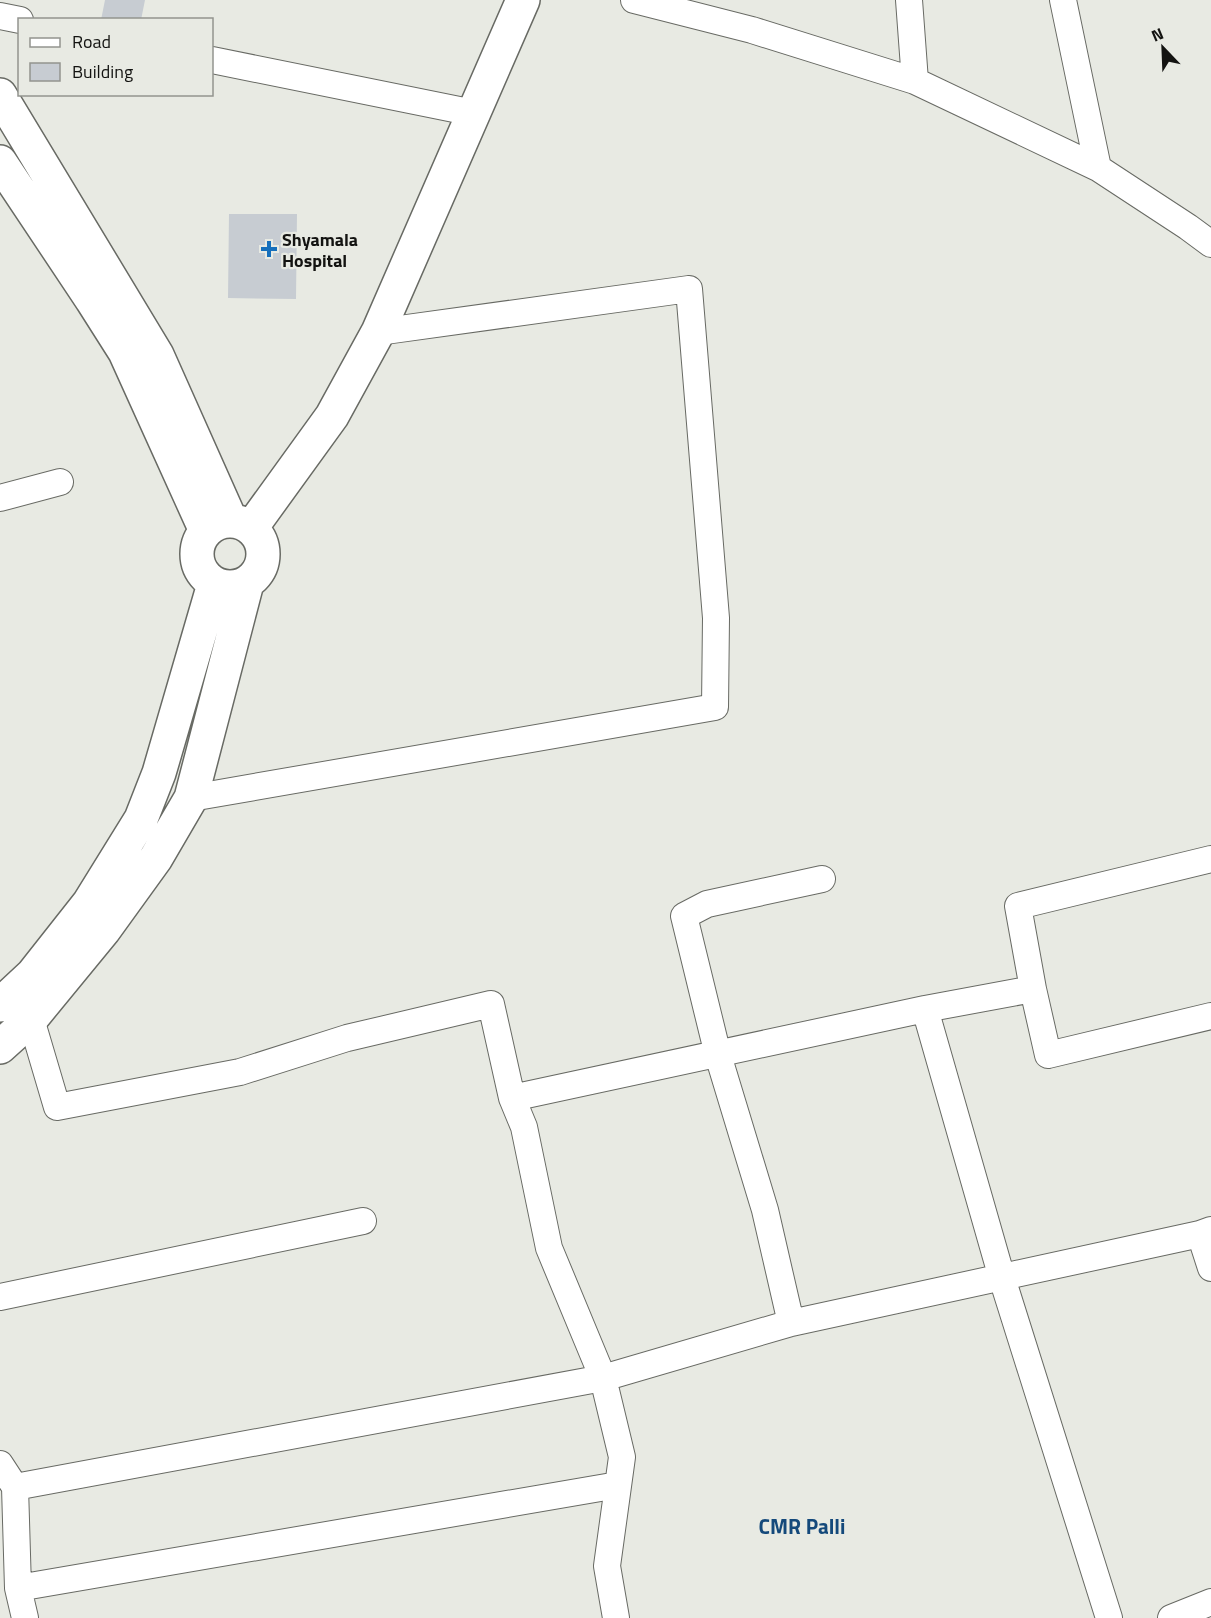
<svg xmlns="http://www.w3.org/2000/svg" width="1211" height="1618" font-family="'Titillium Web',sans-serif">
  <rect width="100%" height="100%" fill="#e8eae3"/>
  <path fill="#c7ccd2" d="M105,0H145L141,20H101Z
    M229,214H297L296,299L228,298Z"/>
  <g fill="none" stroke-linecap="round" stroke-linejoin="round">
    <defs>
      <path id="minor" d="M634,0L752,30L915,81L1098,168L1188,227L1211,244
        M909,0L915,81
        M1063,0L1098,168
        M0,16L20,20
        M212,60L474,113
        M0,498L60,482
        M191,798L715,707L716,618L689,289L378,332
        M1033,989L1018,906L1211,859
        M925,1009L1002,1278L1109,1618
        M31,1019L57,1107L240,1072L347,1038L491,1004L512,1098L524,1127L549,1248L603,1378L622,1457L607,1566L616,1618
        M512,1098L925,1009L1033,989L1048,1055L1211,1016
        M1200,1234L1211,1268
        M0,1297L363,1221
        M791,1323L765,1210L718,1055L684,916L707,904L822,879
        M0,1464L15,1487L18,1588L25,1618
        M15,1487L603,1378L791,1323L1200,1234L1211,1230
        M18,1588L618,1485
        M1171,1618L1211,1602"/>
      <path id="secondary" d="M0,95L157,355L231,521
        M0,162L92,300L125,352L206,531
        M197 554a33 33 0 1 1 66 0a33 33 0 1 1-66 0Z
        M251,528L332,416L378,332L523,0
        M0,1005L33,974L89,903L141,819L159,773L214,584
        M0,1047L31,1019L104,930L156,858L191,798L247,583"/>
    </defs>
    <use href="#minor" stroke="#686a64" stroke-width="28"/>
    <use href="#secondary" stroke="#686a64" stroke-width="36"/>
    <use href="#minor" stroke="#fff" stroke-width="26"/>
    <use href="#secondary" stroke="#fff" stroke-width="33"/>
  </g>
  <path fill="#166fbc" stroke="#e8eae3" stroke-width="2" d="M266 240h6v6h6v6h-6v6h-6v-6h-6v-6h6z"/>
  <g text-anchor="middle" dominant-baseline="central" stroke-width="4.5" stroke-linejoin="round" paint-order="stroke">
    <g font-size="18" font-weight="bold" fill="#131311" stroke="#e8eae3" text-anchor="start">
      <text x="282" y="239">Shyamala<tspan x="282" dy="21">Hospital</tspan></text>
    </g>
    <g font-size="21" font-weight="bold" fill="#14497b" stroke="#e8eae3">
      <text x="802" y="1526">CMR Palli</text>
    </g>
  </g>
  <rect x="18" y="18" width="195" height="78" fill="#e8eae3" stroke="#93948f" stroke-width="1.5"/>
  <rect x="30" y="38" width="30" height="9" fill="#ffffff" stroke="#93948f" stroke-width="1.5"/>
  <text x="72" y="48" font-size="18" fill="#131311">Road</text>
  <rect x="30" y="63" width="30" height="18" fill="#c7ccd2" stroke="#93948f" stroke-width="1.5"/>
  <text x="72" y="78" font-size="18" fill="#131311">Building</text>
  <g transform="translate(1163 48) rotate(337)" stroke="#e8eae3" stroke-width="4.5" paint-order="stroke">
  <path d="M0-4.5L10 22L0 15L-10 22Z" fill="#131311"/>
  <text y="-9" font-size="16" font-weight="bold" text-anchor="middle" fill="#131311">N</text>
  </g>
</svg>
